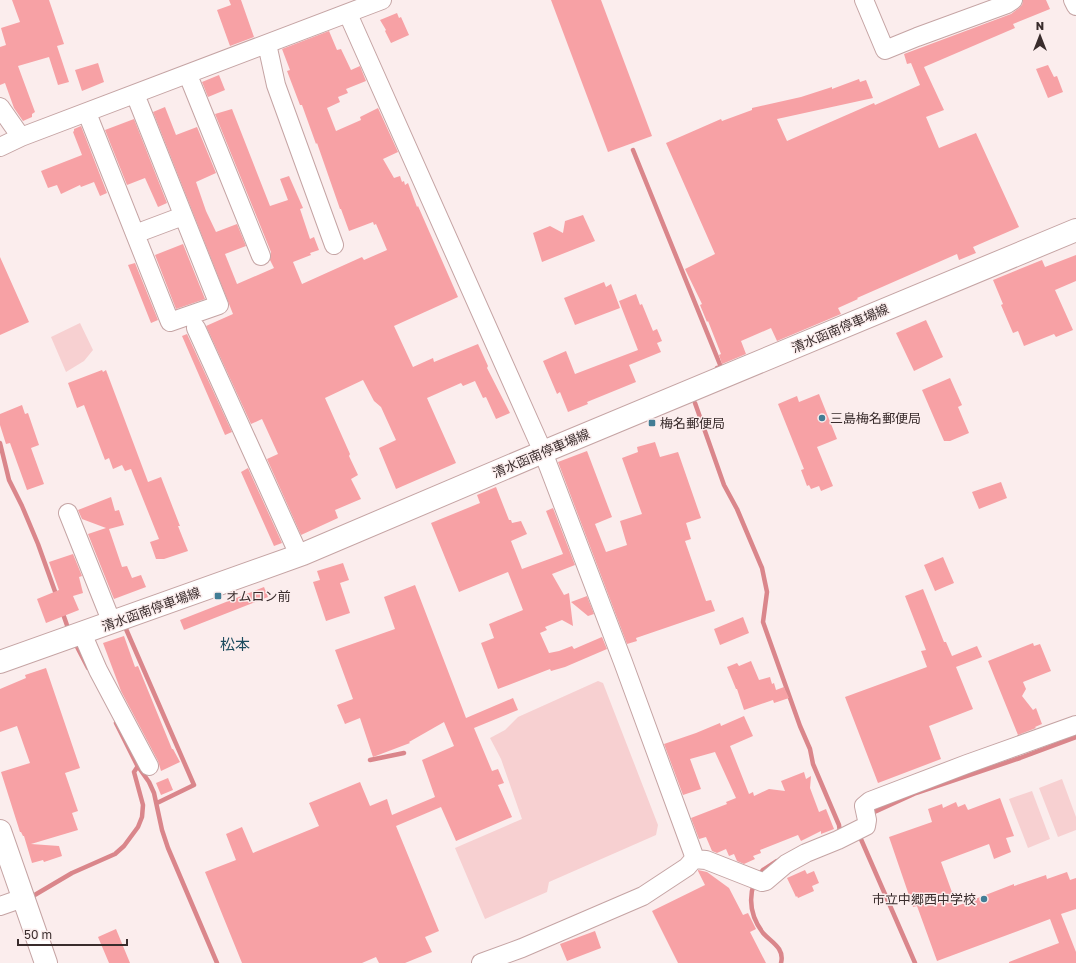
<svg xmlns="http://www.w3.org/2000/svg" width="1076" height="963" font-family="'Golos Text','Noto Sans JP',sans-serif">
  <rect width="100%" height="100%" fill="#fbeded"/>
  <path fill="#f7d0d1" d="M80,323L93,350L84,361L66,372L51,337Z
    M598,681L603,683L658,825L656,835L549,882L547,892L485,919L455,848L522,819L501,759L490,738L505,730L518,717Z
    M1062,779L1076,817V830L1058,837L1039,788Z
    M1032,791L1050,839L1028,848L1009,799Z"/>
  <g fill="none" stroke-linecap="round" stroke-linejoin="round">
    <path stroke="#da868b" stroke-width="4.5" d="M633,150L721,367L717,368
      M695,403L724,485L737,509L762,568L767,592L763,622L800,726L810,749L813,764L839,825L840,833
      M0,443L9,480L22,506L38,544L57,597
      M62,611L69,631
      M126,629L194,785L157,803
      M74,641L88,668
      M116,723L137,765L149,782L154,793L162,830L168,848L217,963
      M370,760L404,753
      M870,814L916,793L1020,758L1076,737
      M860,837L915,963
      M758,876L763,870L777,861
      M754,883C748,901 751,917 763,933C771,942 785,948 781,963
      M33,896L72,873L115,854L124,846L138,827L142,817L143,805L134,772L138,766"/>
  </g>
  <path fill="#f7a1a5" d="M12,0H49L64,44L57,46L69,82L58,85L49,57L18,66L35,112L32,114V117L23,121L14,108L5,83L0,85V47L6,45L1,28L20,22Z
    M229,0H241L254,37L230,46L217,10L231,5Z
    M551,0H601L652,136L608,152Z
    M1023,0H1046L1050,9L1013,24L1015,28L924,67L944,110L926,117L939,148L976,133L1019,227L973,247L976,253L959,260L957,254L857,298L858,299L838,308L841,314L777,341L771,328L741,341L746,354L722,364L719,355L721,354L708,321L707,322L700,305L702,304L685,269L715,254L666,143L721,119L722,121L752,110V108L801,97L832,87V89L859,79L860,82L866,80L873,98L777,119L787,141L874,103L875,105L920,85L911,63L907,64L904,54L1011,14L1019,8L1022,5Z
    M397,13L399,18L401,17L409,35L391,43L385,31L386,30L380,20Z
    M329,31L337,50L341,49L351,70L360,66L366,81L346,89L348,93L338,97L340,102L327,108L336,131L361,120L360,117L378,108L398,152L383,159L394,178L400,176L402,182L404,181L405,185L408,183L417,207L418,206L458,297L394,326L413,367L433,358L434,362L478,344L488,366L487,368L510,413L496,419L486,397L483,398L475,381L463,386L461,383L427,398L456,463L396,489L379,448L396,440L381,407L374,401L363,380L325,398L350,454L349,456L358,475L351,479L361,499L335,510L338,518L301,535L267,459L278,454L262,419L251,424L206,326L233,314L153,112L165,107L176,135L197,127L216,173L196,182L206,211L216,232L237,224L246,246L225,254L237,284L274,268L270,260L271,252L215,114L232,109L270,206L288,200L280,179L289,176L303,208L300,209L310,239L314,237L319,250L310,253L311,255L293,262L302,284L362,257L364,260L387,250L376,224L374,225L373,222L349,231L341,209H340L317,143L316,144L302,105H300L287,71L290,70L282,49Z
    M98,63L104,82L82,91L75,70Z
    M1048,65L1054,77L1057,76L1063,92L1048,98L1036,69Z
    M219,75L225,90L208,97L202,82Z
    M134,119L167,203L158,207L145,178L127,185L105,130Z
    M81,126L107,193L100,196L94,182L81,187L80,185L61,194L57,185L48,188L41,171L82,155L73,132L74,131V129Z
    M583,215L595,241L542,262L533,233L550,226L563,233L565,221Z
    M183,244L205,299L176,309L155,255Z
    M1076,255V281L1055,290L1073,330L1056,337L1054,334L1024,346L1018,331L1013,333L1001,305L1003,304L993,280L1042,260L1045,267Z
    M0,257L29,322L0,335Z
    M135,263L158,320L151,323L128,265Z
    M604,282L606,287L611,284L620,308L575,325L564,298Z
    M636,294L640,305L642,304L653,331L657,329L662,341L657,343L661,352L629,365L636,382L587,402L588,404L568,412L560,392L557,394L543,361L566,351L575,374L638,350L619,301Z
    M926,320L943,357L914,371L896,333Z
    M187,334L232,432L225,435L182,336Z
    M102,370L103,372L106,370L148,482L161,477L180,526H178L188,551L164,559H156L150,542L159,539L131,469L125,471L122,465L113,469L109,458L105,460L84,405L77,408L68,383Z
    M950,378L962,405L958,407L969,433L950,441H944L922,390Z
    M819,394L837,439L817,447L833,486L821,491L819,486L811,489L809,485L807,486L801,470L804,469L778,404L797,396L799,402Z
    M22,405L25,414L28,413L39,445L31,448L44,484L27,490L10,443L6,444L0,425V414Z
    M655,442L660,457L678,452L701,518L686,523L691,539L685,541L706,601L711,600L715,611L636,638L637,641L627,644L558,462L587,451L612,517L595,524L606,552L627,545L620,521L642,514L622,458L638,452L637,447Z
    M248,468L282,543L274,546L241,472Z
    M1001,482L1007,498L979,509L972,492Z
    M496,487L509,520H511L512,523L521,521L527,534L511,541L522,569L563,554L546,511L553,508L575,565L552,574L564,595L569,593L573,626L562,620L545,627L547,630L540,633L549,653L559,651L572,646L574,649L602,637L607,649L565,667L551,671L550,669L498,689L481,643L494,638L489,624L523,610L508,572L459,592L431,523L480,503L477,495Z
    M111,497L115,511L119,510L124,525L109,529L122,567L127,566L132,578L141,575L146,587L114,599L88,534L106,528L82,519L78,510Z
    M73,554L82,576L79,577L83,593L73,596L79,610L46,623L37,599L59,590L49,562Z
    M943,557L954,583L935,591L924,565Z
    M343,563L349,580L340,583L350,613L326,621L313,582L320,580L317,571Z
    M415,585L466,718L513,698L518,710L474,728L492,771L498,769L504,783L498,785L512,817L456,841L441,807L396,826L439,931L425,937L432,952L405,963H379L376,957L362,963H242L205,872L236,860L226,834L242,827L253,853L319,826L309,803L360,782L370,806L387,799L392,815L435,797L422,760L454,746L444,722L409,742L410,743L373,757L360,718L345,724L337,705L353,699L335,650L395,629L384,597Z
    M264,587L268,597L184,630L180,620Z
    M923,589L944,642H946L952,656L977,646L982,657L956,667L973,709L929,726L941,759L878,783L845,697L927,667L921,651L926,650L905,596Z
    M587,596L594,614L588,616L571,602Z
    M743,617L749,633L720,645L714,629Z
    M124,636L135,667L138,666L172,749H173L180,762L161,771L158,761L121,691L103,643Z
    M1033,643L1034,646L1040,644L1051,671L1023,682L1026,689L1022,696L1033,710L1036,708L1042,724L1035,727L1036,728L1018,735L988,661Z
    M751,661L759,680L770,677L772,684L774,683L776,690L784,687L789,698L774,703L773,700L744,710L737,689H736L727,667L737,663L739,666Z
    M46,668L80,768L65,773L78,811L72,813L78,830L31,844L59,846L62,856L44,862L43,860L32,863L24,836H23L21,832H20L1,772L30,763L17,726L0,732V689L26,678L25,675Z
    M744,716L753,736L730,746L749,794L753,792L754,796L769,789L785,791L781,781L804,772L806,779L811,776L810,788L819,812L826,809L834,829L821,834V831L801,841L798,835L760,850L761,853L753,856L755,859L744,864L737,861L734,854L729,856L726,849L717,853L712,851L706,837L699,839L691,818L727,804L726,802L736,798L715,752L690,759L701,789L683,795L664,744L696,733L720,723L721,726Z
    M168,778L173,790L161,795L156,783Z
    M1000,798L1014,836L1006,838L1011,852L994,859L989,844L941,862L957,906L1014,884V886L1046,875L1047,879L1067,872L1070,880L1076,878V909L1061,914L1076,952V963H1009V962L1059,943L1050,919L937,961L917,906L913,907L889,837L932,822L928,809L942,804L943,808L956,802L958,807L965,804L968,810Z
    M698,870L707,872L729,888L743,915L748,913L756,929L750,932L766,963H678L652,911L705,885L698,871Z
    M805,870L807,874L814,871L819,883L812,886L814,891L798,898L797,896L796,897L787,878Z
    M116,929L130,963H109L98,937Z
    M595,931L601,948L567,961L560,944Z"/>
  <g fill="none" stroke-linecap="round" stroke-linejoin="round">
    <defs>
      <path id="minor" d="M864,0L885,50L917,37L1007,4L1013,0
        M1073,0L1076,6
        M348,14L543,452L623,662L693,853L694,859L687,867L643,896L522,948L481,963
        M267,44L276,85L334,245
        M188,75L261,256
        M0,107L21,137
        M87,113L170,322L219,305L135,94
        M0,147L21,137L382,0
        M135,234L183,216
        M196,328L299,555
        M68,513L112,623
        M82,633L98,670L149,766
        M694,859L706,860L762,882L766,881L786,864L806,853L838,840L866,826L867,820L864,806L870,801L967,764L1076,725
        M0,906L23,898"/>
      <path id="secondary" d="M0,662L303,554L543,452L1076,230
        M0,831L46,963"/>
    </defs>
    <use href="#minor" stroke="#c5a4a4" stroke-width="20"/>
    <use href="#secondary" stroke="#c5a4a4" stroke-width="24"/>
    <use href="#minor" stroke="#fff" stroke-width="18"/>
    <use href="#secondary" stroke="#fff" stroke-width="22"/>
  </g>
  <g fill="#427d95" stroke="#fbeded" stroke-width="1.5">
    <circle cx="822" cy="418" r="4"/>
    <rect x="648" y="419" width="8" height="8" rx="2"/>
    <rect x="214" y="592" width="8" height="8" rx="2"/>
    <circle cx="984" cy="899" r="4"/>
  </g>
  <g text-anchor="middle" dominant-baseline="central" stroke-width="3" stroke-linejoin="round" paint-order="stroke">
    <g font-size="13" fill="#392c2c" stroke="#fbeded">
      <text transform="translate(840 328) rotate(-23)">清水函南停車場線</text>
      <text transform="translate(541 453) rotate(-23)">清水函南停車場線</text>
      <text transform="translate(151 609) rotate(-20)">清水函南停車場線</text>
    </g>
    <g font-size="13" fill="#392c2c" stroke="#fbeded" text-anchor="start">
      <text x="830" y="418">三島梅名郵便局</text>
      <text x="660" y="423">梅名郵便局</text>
      <text x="226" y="596">オムロン前</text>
      <text x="976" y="899" text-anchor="end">市立中郷西中学校</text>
    </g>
    <g font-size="15" fill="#1b4b5e" stroke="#fbeded">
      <text x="235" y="644">松本</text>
    </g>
  </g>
  <g transform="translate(1040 36)" stroke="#fbeded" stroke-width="3" paint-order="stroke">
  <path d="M0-3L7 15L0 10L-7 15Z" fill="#392c2c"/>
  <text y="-6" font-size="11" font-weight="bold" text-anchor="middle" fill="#392c2c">N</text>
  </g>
  <path d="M18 939v6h109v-6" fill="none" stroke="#392c2c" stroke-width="2"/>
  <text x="24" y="939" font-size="12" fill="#392c2c" stroke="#fbeded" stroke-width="3" paint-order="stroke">50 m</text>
</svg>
